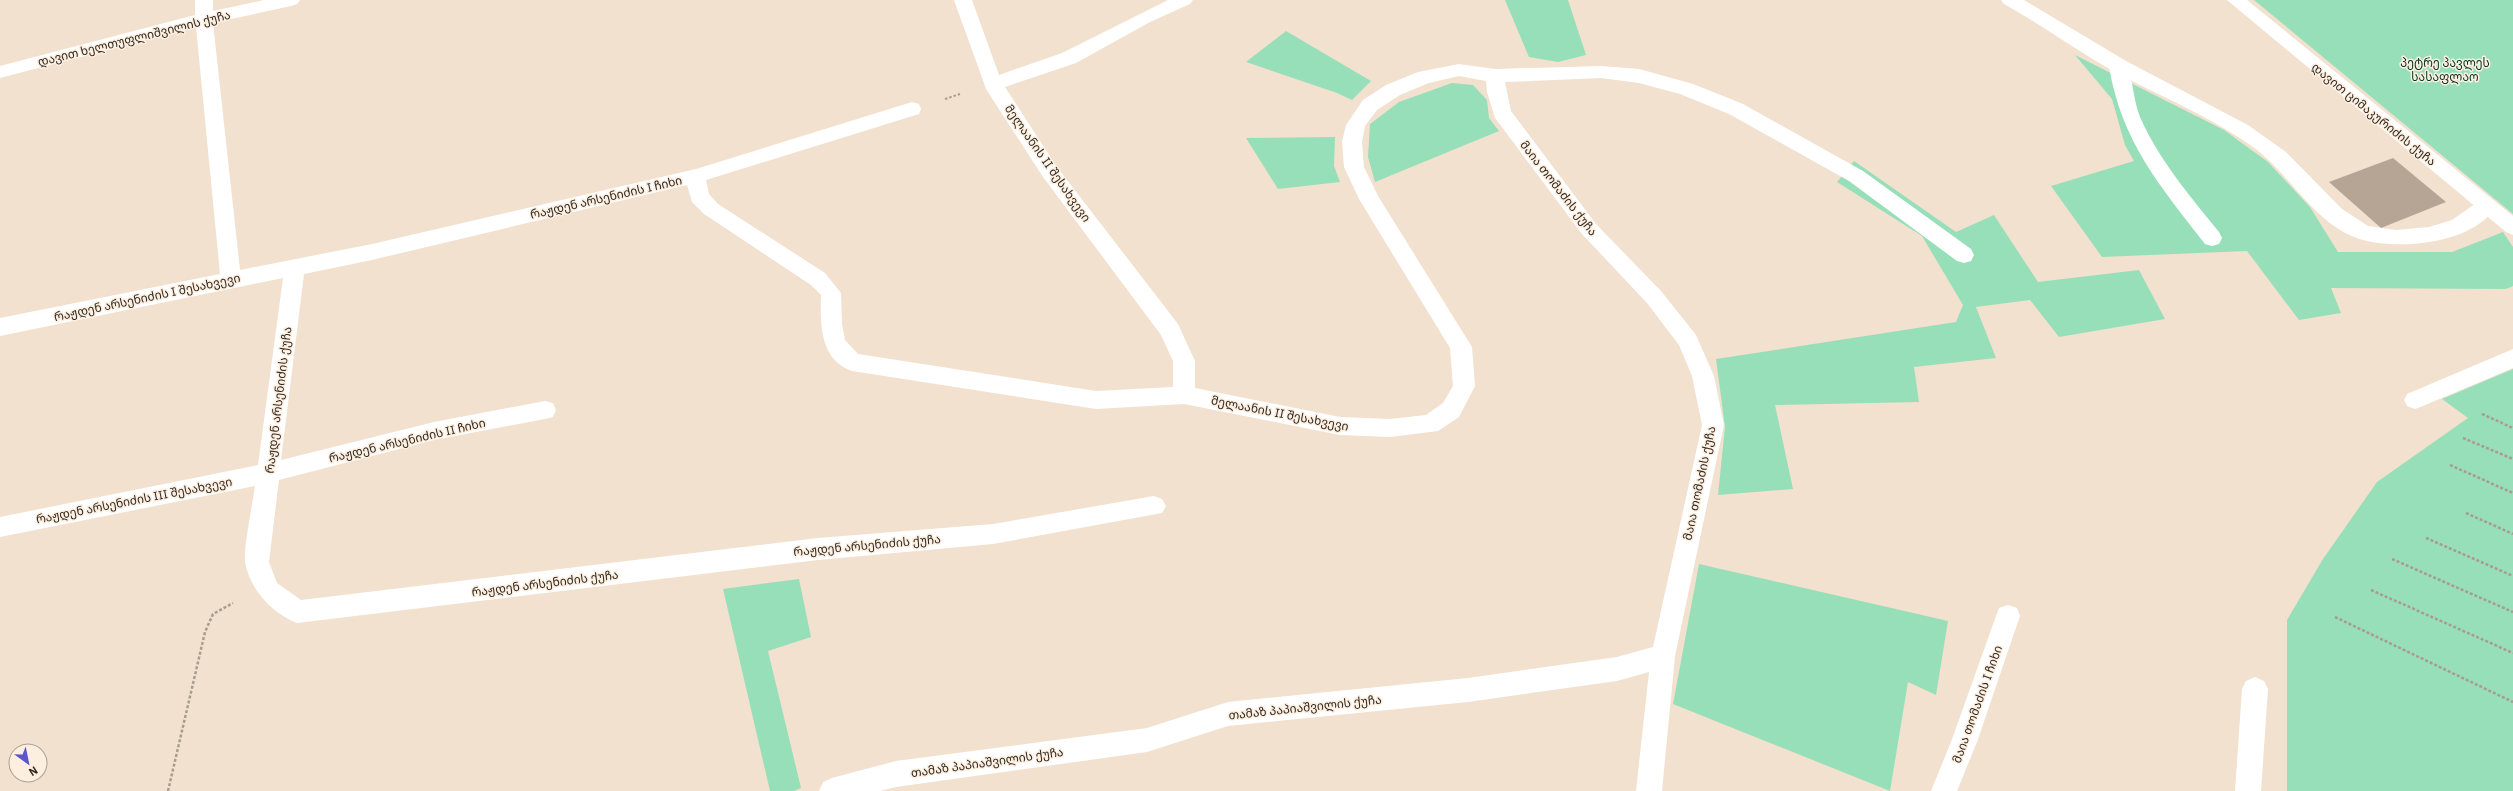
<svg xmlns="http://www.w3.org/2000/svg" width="2513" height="791" font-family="'IBM Plex Sans','Noto Sans Georgian',sans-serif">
  <rect width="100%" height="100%" fill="#f2e1cf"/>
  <path fill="#97dfb9" d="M1505,0H1568L1586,55L1558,62L1529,57Z
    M2254,0H2513V214Z
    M1286,31L1371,81L1352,100L1337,93L1246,62Z
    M2075,55L2224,130L2268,162L2310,207L2338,252H2452L2503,232L2513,247V286L2506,289L2331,288L2341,313L2299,320L2247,251L2102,257L2051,186L2134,161L2125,145L2112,99Z
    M1452,83L1473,85L1487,100L1489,118L1499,131L1375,182L1368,157L1370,124L1399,102Z
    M1335,137L1334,166L1340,182L1278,189L1246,138Z
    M1854,161L1956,232L1994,215L2038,282L2139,270L2165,319L2059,337L2030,300L1976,307L1996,358L1914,367L1919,402L1775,405L1793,489L1718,495L1725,427L1716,359L1956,322L1963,305L1922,236L1837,182Z
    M2513,369V791H2287V620L2323,559L2377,482L2468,418L2442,399Z
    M1699,564L1948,621L1936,695L1908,682L1890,791L1673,704Z
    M799,579L811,637L768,651L801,788L794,791H770L723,589Z"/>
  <path fill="#b6a594" d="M2393,158L2446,202L2381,228L2329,182Z"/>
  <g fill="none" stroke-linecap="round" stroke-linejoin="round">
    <path stroke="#a99c8e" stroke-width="2" stroke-dasharray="2.5 2" stroke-linecap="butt" d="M945,99L960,94"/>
    <path stroke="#a99c8e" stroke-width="2.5" stroke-dasharray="3 2" stroke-linecap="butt" d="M2482,414L2513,428
      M2463,438L2513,459
      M2450,465L2513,493
      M2466,513L2513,534
      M2426,538L2513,576
      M2392,559L2513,612
      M2371,590L2513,653
      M2335,617L2513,702
      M168,791L205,632L213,614L233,603"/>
    <path fill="#fff" fill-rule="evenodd" d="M2118,60L2125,61C2133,76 2133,100 2140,117C2159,160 2190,196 2219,232L2222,238L2219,244L2212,246L2205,244C2160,186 2121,141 2109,66L2111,61Z
      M2513,349V368L2423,406L2415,409L2407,406L2404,400L2407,394Z"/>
    <path fill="#fff" fill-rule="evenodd" d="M195,0H213V11L264,0H300L297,4L291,6L213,23L240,270L372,244L696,169L912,102L919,104L921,109L919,114L706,180L709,194L718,204L825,273L841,293L842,324L845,340L858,354L1096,391L1173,387V361L1161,335L1043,177L986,89L954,0H972L999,75L1062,53L1168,0H1193L1190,4L1150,22L1076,63L1005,87L1057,167L1178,324L1195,361V388L1340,417L1390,419L1426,415L1443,403L1453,386L1450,348L1359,199L1344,167L1342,142L1346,125L1363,100L1386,85L1418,72L1459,64L1495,69L1601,66L1639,69L1693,84L1743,104L1863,171L1971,249L1974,255L1971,261L1964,263L1957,261L1849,181L1729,114L1680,94L1639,83L1601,78L1505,82L1511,111L1596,224L1661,291L1696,335L1714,376L1724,425L1675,656L1662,791H1636L1649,672L1617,681L1468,702L1228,726L1147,752L896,787L880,791H819L823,782L832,778L896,761L1147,728L1228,702L1468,678L1617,657L1653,647L1702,425L1692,376L1679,345L1647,303L1582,234L1495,118L1487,92L1486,81L1459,76L1429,83L1400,95L1377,110L1365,126L1362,142L1364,167L1378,196L1472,347L1475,386L1459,417L1438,431L1390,437L1340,435L1184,404L1096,409L852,371C820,360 820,324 821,295L811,285L704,214L692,202L687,185L372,260L304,274L281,460L434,422L545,401L553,403L556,410L553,417L545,419L434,440L279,480L269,562L277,583L301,600L818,538L993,524L1154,496L1162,499L1166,506L1162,513L993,544L818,560L297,623C272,613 250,590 245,562C243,549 253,502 255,486L0,537V517L258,465L283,278L0,336V318L220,274L196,27L0,78V66L195,15Z
      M2001,0H2024L2126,61L2248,125L2286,152L2342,209L2368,226L2396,230L2429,227L2452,220L2479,201L2486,198L2493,201L2496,206C2474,245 2392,252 2354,237C2312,220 2289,173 2253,147C2210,116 2161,97 2115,72C2077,51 2042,25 2004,4Z
      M2008,605L2017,608L2020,616L1977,742L1957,791H1931L1951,742L1996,616L1999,608Z
      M2255,677L2264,681L2268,689L2261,791H2235L2242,689L2246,681Z"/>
    <path fill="#fff" fill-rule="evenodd" d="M2227,0H2247L2513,216V235L2506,232Z"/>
  </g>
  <g text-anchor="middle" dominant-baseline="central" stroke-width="3" stroke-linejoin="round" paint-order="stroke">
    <g font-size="12" fill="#312a23" stroke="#fdefe0">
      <text transform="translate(134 38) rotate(-14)">დავით ხელთუფლიშვილის ქუჩა</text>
      <text transform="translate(2374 114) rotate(39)">დავით ციმაკურიძის ქუჩა</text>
      <text transform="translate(1048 163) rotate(55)">მელაანის II შესახვევი</text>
      <text transform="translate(1559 188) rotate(52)">მაია თომაძის ქუჩა</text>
      <text transform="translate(606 197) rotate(-13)">რაჟდენ არსენიძის I ჩიხი</text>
      <text transform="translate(147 297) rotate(-12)">რაჟდენ არსენიძის I შესახვევი</text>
      <text transform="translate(278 400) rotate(-83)">რაჟდენ არსენიძის ქუჩა</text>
      <text transform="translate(1280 413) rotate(11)">მელაანის II შესახვევი</text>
      <text transform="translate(407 440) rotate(-13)">რაჟდენ არსენიძის II ჩიხი</text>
      <text transform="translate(1699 483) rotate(-78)">მაია თომაძის ქუჩა</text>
      <text transform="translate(134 500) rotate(-11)">რაჟდენ არსენიძის III შესახვევი</text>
      <text transform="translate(867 545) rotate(-5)">რაჟდენ არსენიძის ქუჩა</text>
      <text transform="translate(545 583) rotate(-7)">რაჟდენ არსენიძის ქუჩა</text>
      <text transform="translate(1977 704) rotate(-70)">მაია თომაძის I ჩიხი</text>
      <text transform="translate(1305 707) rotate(-6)">თამაზ პაპიაშვილის ქუჩა</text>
      <text transform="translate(987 762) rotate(-8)">თამაზ პაპიაშვილის ქუჩა</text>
    </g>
    <g font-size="12" fill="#0b3623" stroke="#fdefe0">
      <text x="2445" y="62">პეტრე პავლეს<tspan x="2445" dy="14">სასაფლაო</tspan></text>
    </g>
  </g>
  <g transform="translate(28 763) rotate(147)"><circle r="19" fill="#fdefe0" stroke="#aba094"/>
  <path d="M0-3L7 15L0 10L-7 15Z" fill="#5c56ce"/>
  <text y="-6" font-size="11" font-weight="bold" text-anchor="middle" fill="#312a23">N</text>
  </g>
</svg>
